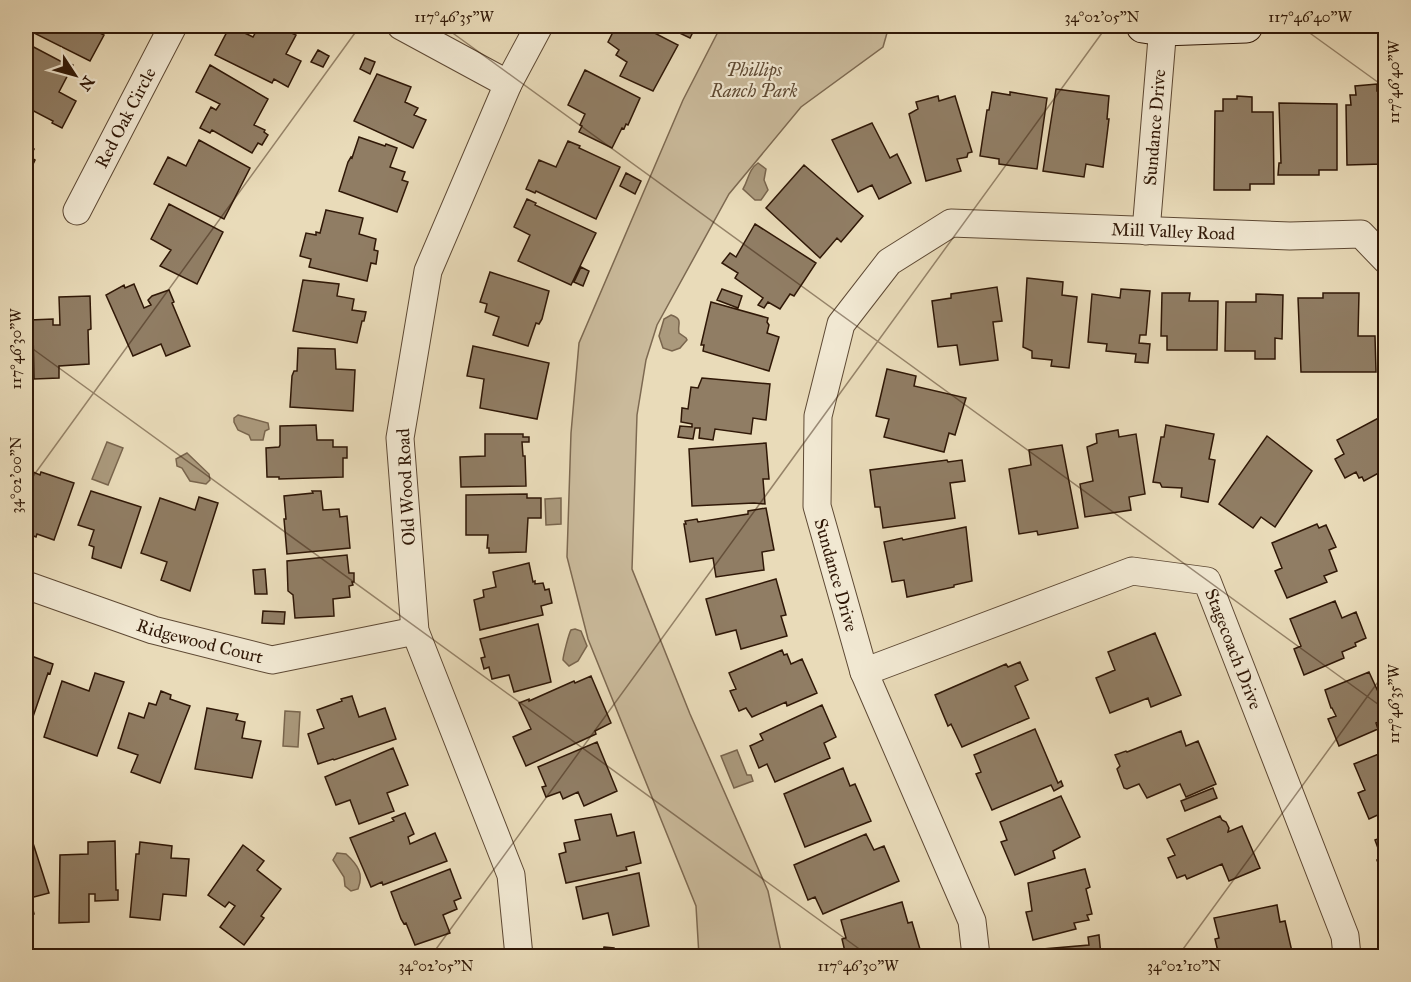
<svg xmlns="http://www.w3.org/2000/svg" width="1411" height="982" font-family="'IM FELL Great Primer',serif">
  <rect width="100%" height="100%" fill="#e9dbb9"/>
  <filter id="stains"><feTurbulence type="fractalNoise" baseFrequency=".00333" numOctaves="4"/><feColorMatrix values="0 0 0 0 .2 0 0 0 0 .09 0 0 0 0 .02 0 0 0 .5 -.17"/></filter>
  <radialGradient id="worn" r=".72"><stop offset=".6" stop-color="#630" stop-opacity="0"/><stop offset="1" stop-color="#630" stop-opacity=".3"/></radialGradient>
  <path fill="#caba9b" stroke="#7d6951" stroke-width="1.5" d="M721,26H889L883,47L801,107L729,194L657,325L646,360L637,415L632,569L690,714L768,891L782,956H699L696,906L588,639L567,557L571,433L579,343L683,100Z"/>
  <path fill="#aa997c" stroke="#79654d" stroke-width="1.5" d="M758,163L766,169L764,180L768,190L761,200H755L743,189C749,179 748,170 758,163Z
    M671,315C684,319 677,324 679,333L686,338L687,340L680,348L672,351L663,348L659,336L664,319Z
    M238,415L268,423L269,429L265,431L263,440H251L249,435L238,430L234,422V418Z
    M107,442L123,448L108,485L92,479Z
    M187,453L209,474L210,480L206,484L190,481L182,468L177,466L176,459Z
    M561,498V524L546,525L545,499Z
    M575,629L581,631L587,646L578,661L569,666L563,660C563,656 569,633 571,630Z
    M285,711L300,712L298,747L283,746Z
    M737,750L747,775H751L753,781L734,788L721,756Z
    M337,853L346,854C358,865 364,874 358,889L351,891L345,886L344,877L333,860Z"/>
  <path fill="#907d64" stroke="#301807" stroke-width="1.5" d="M31,26H94L92,29L104,35L90,61L32,32L35,27Z
    M230,26L253,37L259,26H276L296,35L286,54L301,61L288,87L274,79L272,83L215,55Z
    M616,26H641L678,45L653,91L620,76L627,62L616,55L619,50L608,42Z
    M665,26H696L690,38Z
    M26,43L62,62L63,60L73,65L59,92L76,101L62,128L52,123L53,121L26,107Z
    M318,50L329,56L323,67L311,62Z
    M365,58L375,62L370,74L360,69Z
    M210,65L268,99L254,125L265,130L264,132L268,135L262,145L258,143L252,153L212,130L210,133L200,128L211,107L216,110L220,104L196,92Z
    M585,70L640,98L628,125L626,124L624,129L622,128L612,148L579,132L582,126L580,125L585,114L568,105Z
    M377,74L411,87L405,102L418,108L414,115L426,120L413,148L354,121Z
    M1377,84V91L1386,90V153H1381L1382,164L1347,165L1346,105H1351L1350,95H1356L1355,86Z
    M1056,89L1109,96L1107,119H1109L1103,167L1086,164L1084,177L1043,171Z
    M992,92L1010,95V92L1047,98L1037,169L999,164V159L980,156L987,110H989Z
    M938,96L939,101L955,96L972,152L968,153L967,157L957,159L961,171L926,181L909,114L918,109L916,102Z
    M1237,96L1252,97V112H1273L1274,184H1250V190H1214L1215,111H1223V99H1237Z
    M1279,103L1337,104V170H1319V175H1278L1279,163H1281Z
    M872,123L890,158L897,154L911,183L879,199L872,185L858,192L832,140Z
    M359,137L385,146L386,144L397,148L390,167L405,172L402,180L408,182L397,212L339,191L348,162L351,157L352,158Z
    M199,140L250,168L224,219L154,184L168,157L186,166Z
    M568,141L580,146L579,148L620,167L596,219L536,191L535,193L526,189L539,160L556,167Z
    M26,145L34,149L30,157L35,160L26,179Z
    M804,165L863,216L841,242L837,238L820,258L766,208Z
    M626,173L641,181L635,194L620,186Z
    M527,199L536,203L535,205L596,233L571,285L518,261L530,235L514,227Z
    M169,204L223,232L197,284L160,266L171,250L151,239Z
    M326,210L363,218L359,234L376,239L374,250L378,251L376,264L371,263L367,281L309,267L311,259L300,256L306,233L316,235V232L320,233Z
    M755,224L816,263L794,296L790,294L780,309L768,302L764,308L758,305L763,298L735,278L738,273L722,263L730,253L736,257Z
    M581,267L589,271L583,286L574,282Z
    M490,272L549,291L542,319L539,324L536,323L528,346L493,335L499,317L485,312L487,304L480,302Z
    M1027,278L1063,282L1062,295L1077,297L1069,368L1051,366L1052,360L1032,358V351L1023,347Z
    M303,280L339,284L337,296L354,299L352,310L366,312L364,321H362L357,343L293,331Z
    M134,284L144,308L151,305L148,300L152,296L169,290L174,302L172,303L190,346L166,356L161,344L133,356L106,295L124,285L125,288Z
    M997,287L1002,321L993,322L998,360L960,365L957,345L938,347L932,301L951,298V294Z
    M722,289L742,296L738,308L717,300Z
    M1121,289L1150,291L1146,335H1140L1139,343L1150,344L1148,363L1135,362L1136,354L1106,351L1107,344L1088,342L1092,294L1120,298Z
    M1162,293H1190L1189,301H1218L1217,350H1167V336H1161Z
    M1323,293H1359L1358,336H1375L1376,372H1301L1298,298H1323Z
    M1256,294L1283,295L1282,339L1275,338V359H1255V351H1225L1226,302H1256Z
    M90,296L91,329L88,330L89,364L59,366V378L34,379L33,331H30V320L53,319V325H60L59,297Z
    M711,302L768,318L767,322L769,325L767,333L779,337L769,371L703,351L704,345H701Z
    M473,346L549,363L537,419L480,408L484,379L467,376Z
    M298,348L335,349L336,369L355,370L353,411L290,407L292,376L294,371H297Z
    M887,369L916,376L914,386L966,398L955,435L949,433L944,452L884,437L889,419L876,416Z
    M702,378L770,384L766,420L753,418L751,434L715,429L713,440L699,438L700,428H695L693,439L678,437L680,426L692,427V424L681,422L682,408L688,409L691,387L698,388Z
    M1386,414V469L1364,481L1362,477L1359,478L1356,472L1345,478L1335,459L1344,454L1337,440Z
    M316,425L317,440H333V447H347V458H343V477L279,479V477H267L266,448L279,447L280,445V426Z
    M1166,425L1214,434L1209,459L1215,460L1208,502L1181,497L1182,488L1162,487L1160,483L1153,482L1161,437H1164Z
    M1118,430L1119,437L1136,434L1145,494L1129,497L1131,510L1085,517L1080,484L1093,481L1087,447L1097,443L1096,434Z
    M485,434H523V437H529V442H522L523,456H525L526,486L461,487L460,457L485,456Z
    M1267,436L1312,471L1275,527L1261,517L1253,528L1219,504Z
    M766,443L769,479H763L765,504L754,503L692,506L689,449Z
    M1062,445L1078,528L1038,535L1037,531L1019,534L1009,469L1031,465L1029,450Z
    M947,460L948,462L962,460L965,481L950,483L955,518L883,528L880,507H875L870,470Z
    M26,469L40,475L41,472L74,483L54,540L37,534L36,537L26,533Z
    M91,491L141,507L121,568L92,558L94,547L89,545L94,530L78,525Z
    M312,491H321L323,510L339,509L340,517L347,516L350,548L287,554L284,519H286L284,496L313,493Z
    M527,494V498H541V518H528L526,552L489,553V548H487L488,535H466V495Z
    M199,497L218,503L190,591L161,580L167,562L141,553L160,498L195,510Z
    M766,508L774,550L762,552L764,570L716,577L713,558L690,562L684,524H686L685,521L697,519L698,522L748,514V511Z
    M1317,524L1319,528L1326,525L1336,547L1329,550L1337,571L1324,576L1327,582L1287,598L1275,571L1282,568L1272,543Z
    M966,527L972,581L954,585V587L907,597L904,580L892,582L884,542L902,538L903,540Z
    M347,555L349,573H354V582H352L353,585L349,586L350,597L333,599L334,616L295,618L293,595L288,591L287,561Z
    M529,563L533,582L535,581V584L543,583L545,590L549,589L552,603L541,606L543,615L480,630L474,600L484,597L483,590L496,587L493,572Z
    M265,569L267,594H255L253,570Z
    M776,579L786,615L781,616L787,636L741,649L736,630L716,635L706,599Z
    M1335,601L1342,618L1356,612L1366,638L1355,643L1356,646L1342,652L1344,658L1304,675L1294,649L1301,646L1290,619Z
    M263,611L285,612L284,624L262,623Z
    M538,624L551,682L514,692L509,675L492,679L489,667L484,669L481,658L485,657L480,639Z
    M1155,633L1181,695L1151,707L1148,698L1110,713L1096,678L1115,670L1108,652Z
    M782,650L784,655L787,654L791,664L802,659L817,693L787,706L786,702L752,717L746,708L739,711L730,691L736,689L729,673Z
    M26,654L53,664L50,674L48,673L26,737Z
    M1020,662L1028,680L1015,686L1029,718L962,747L951,724L948,726L935,695L1006,664L1008,667Z
    M1369,672L1386,709V719L1376,723L1378,729L1339,746L1328,719L1336,716L1332,708H1331L1325,690Z
    M95,673L124,682L97,756L44,737L62,681L89,691Z
    M591,676L611,723L595,731L596,734L526,766L513,737L531,729L519,703L529,699V701L574,681L575,683Z
    M161,691L171,695L170,699L190,706L160,783L131,772L138,755L118,748L129,713L144,718L149,703L156,705Z
    M352,696L359,717L385,708L396,739L334,760L333,759L318,764L308,734L324,728L317,710L342,701L341,699Z
    M822,705L836,737L824,743L830,758L775,782L767,764L759,768L750,746L763,740L760,734Z
    M207,708L238,714L236,720L245,722L242,738L261,741L252,778L195,769Z
    M1035,729L1058,783L1061,781L1063,786L1054,791L1051,785L992,810L976,774L981,772L974,755Z
    M1181,731L1186,746L1198,741L1216,784L1186,797L1180,784L1147,798L1139,784L1127,789L1124,788L1117,769L1120,766L1115,755L1126,751L1127,752Z
    M597,742L617,791L584,806L578,792L563,799L560,792L546,797L542,787L546,786L538,767Z
    M393,748L408,785L387,793L394,811L359,824L350,800L336,805L325,777Z
    M1386,751V820L1382,813L1369,819L1358,793L1365,790L1354,764Z
    M843,768L850,786L855,784L871,821L805,847L784,794Z
    M1213,788L1217,798L1185,811L1181,801Z
    M1061,796L1080,837L1053,851L1055,858L1015,875L1001,842L1007,840L1000,822Z
    M405,813L414,834L408,837L410,844L435,833L447,861L383,885L382,882L371,887L350,838L394,821L392,818Z
    M611,814L617,836L634,832L641,863L626,867L627,870L566,883L559,854L566,852L564,843L580,840L575,820Z
    M1220,816L1222,820L1226,822L1229,828L1228,832L1242,826L1260,868L1229,881L1222,864L1187,879L1185,875L1177,878L1168,858L1175,855L1167,839Z
    M866,834L874,850L884,846L899,881L823,914L815,897L808,900L794,865Z
    M1386,836V884L1377,860L1382,859L1375,840Z
    M32,840L49,893L30,898L34,914L26,916L28,922H26V842Z
    M115,841L116,890H118V900L95,901V894H89V922L59,923L60,855L88,854V842Z
    M140,842L172,846L171,858L189,859L186,896L163,894L160,920L130,917L136,854H139Z
    M243,845L264,861L257,870L281,889L261,916L264,918L244,945L220,927L235,906L229,902L225,907L208,895Z
    M450,869L461,898L454,901L457,909L443,915L450,933L415,945L406,923L404,924L401,919L391,892Z
    M1085,869L1090,887L1086,889L1092,914L1087,915L1089,920L1074,923L1076,929L1033,940L1026,912L1032,911L1028,883Z
    M639,873L649,926L613,935L608,913L583,919L576,887Z
    M902,902L908,923L912,922L922,956H846L842,939L846,938L841,920Z
    M1277,905L1280,922L1285,921L1293,956H1219L1215,939L1219,938L1214,918Z
    M1099,935L1101,956H1044L1043,949L1089,945L1088,937Z
    M604,947L614,948V950L676,952V956H602Z"/>
  <g fill="none" stroke-linecap="round" stroke-linejoin="round">
    <defs>
      <g id="minor">
        <path d="M401,26L508,84"/>
        <path id="s1" d="M77,211L173,26"/>
        <path id="s2" d="M1146,231L1163,26"/>
        <path id="s3" d="M26,585L153,630L272,660L415,631"/>
        <path id="s4" d="M864,672L1132,571L1207,581L1345,936L1347,956"/>
        <path d="M519,956L511,875L415,631L400,438L428,271L508,84L539,26"/>
        <path id="s5" d="M976,956L972,921L864,672L817,506L818,416L841,324L889,262L951,223L1290,236L1361,234L1386,260"/>
      </g>
      <path id="secondary" d="M1143,26L1163,29L1246,26"/>
    </defs>
    <use href="#minor" stroke="#5e4934" stroke-width="29"/>
    <use href="#secondary" stroke="#301807" stroke-width="35"/>
    <use href="#minor" stroke="#f1e8d2" stroke-width="27"/>
    <use href="#secondary" stroke="#f1e8d2" stroke-width="33"/>
  </g>
  <path fill="none" stroke="#301807" stroke-width="1.5" stroke-opacity="0.45" d="M443,26L1386,710M1300,26L1386,88M26,344L869,956M26,486L360,26M431,956L1107,26M1178,956L1386,671"/>
  <g text-anchor="middle" dominant-baseline="central" stroke-width="4.5" stroke-linejoin="round" paint-order="stroke">
    <g font-size="18" font-style="italic" fill="#5e4933" stroke="#f1e8d2">
      <text x="754" y="70">Phillips<tspan x="754" dy="21">Ranch Park</tspan></text>
    </g>
    <g font-size="18" fill="#301807" stroke="#f1e8d2">
      <text stroke="none"><textPath href="#s1" startOffset="105">Red Oak Circle</textPath></text>
      <text stroke="none"><textPath href="#s2" startOffset="104">Sundance Drive</textPath></text>
      <text stroke="none"><textPath href="#s5" startOffset="1038">Mill Valley Road</textPath></text>
      <text transform="translate(406 487) rotate(-93)">Old Wood Road</text>
      <text transform="translate(836 575) rotate(74)">Sundance Drive</text>
      <text stroke="none"><textPath href="#s3" startOffset="183">Ridgewood Court</textPath></text>
      <text stroke="none"><textPath href="#s4" startOffset="435">Stagecoach Drive</textPath></text>
    </g>
  </g>
  <rect width="1411" height="982" fill="none" stroke="#e9dbb9" stroke-width="66"/>
  <g transform="translate(75 75) rotate(126)" stroke="#f1e8d2" stroke-width="4.5" paint-order="stroke">
  <path d="M0-4.5L10 22L0 15L-10 22Z" fill="#301807"/>
  <text y="-9" font-size="16" font-weight="bold" text-anchor="middle" fill="#301807">N</text>
  </g>
  <rect x="33" y="33" width="1345" height="916" fill="none" stroke="#301807" stroke-width="2"/>
  <g font-size="15" text-anchor="middle" fill="#301807">
    <text x="454" y="22">117°46'35"W</text>
    <text x="1102" y="22">34°02'05"N</text>
    <text x="1310" y="22">117°46'40"W</text>
    <text transform="translate(1394 82) rotate(-90)" y="5">117°46'40"W</text>
    <text transform="translate(16 349) rotate(-90)" y="5">117°46'30"W</text>
    <text transform="translate(16 475) rotate(-90)" y="5">34°02'00"N</text>
    <text transform="translate(1394 704) rotate(-90)" y="5">117°46'35"W</text>
    <text x="436" y="971">34°02'05"N</text>
    <text x="858" y="971">117°46'30"W</text>
    <text x="1184" y="971">34°02'10"N</text>
  </g>
  <rect width="100%" height="100%" filter="url(#stains)"/>
  <rect width="100%" height="100%" fill="url(#worn)"/>
</svg>
